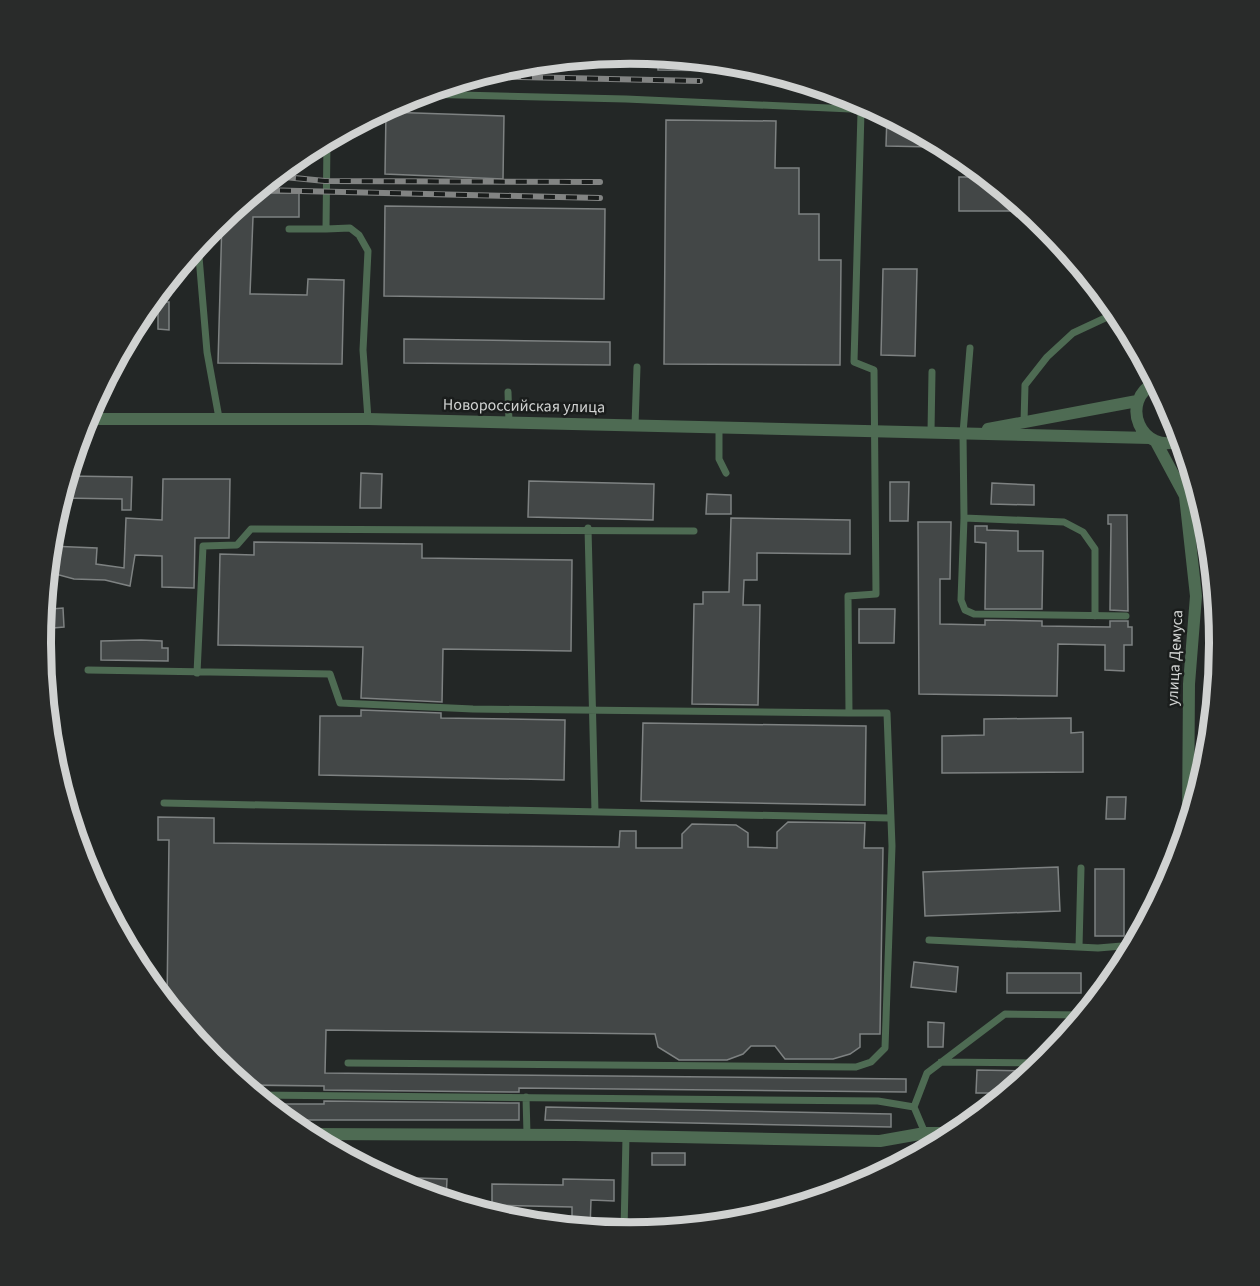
<svg xmlns="http://www.w3.org/2000/svg" width="1260" height="1286" font-family="'Source Sans 3',sans-serif">
  <rect width="100%" height="100%" fill="#232726"/>
  <path fill="#434747" stroke="#7e8282" stroke-width="1.5" d="M658,56L731,63L730,71L658,70Z
    M386,112L504,116L503,179L385,174Z
    M887,115L933,140V147L886,146Z
    M666,120L776,121L775,168H799V214H819V260H841L840,365L664,364Z
    M959,177H987L1010,196V211H959Z
    M254,193H299V217H253L250,294L307,295L308,279L344,280L342,364L218,363L222,219Z
    M385,206L605,209L604,299L384,296Z
    M883,269H917L915,356L881,355Z
    M158,302H169V330L158,329Z
    M404,339L610,342V365L404,363Z
    M361,473L382,474L381,508H360Z
    M68,476L132,477L131,510H122V499L61,498Z
    M163,479H230L229,538H195L194,588L162,587V556L135,555L130,586L105,580L74,579L48,572L50,546L97,548L96,564L124,568L126,518L162,520Z
    M529,481L654,484L653,520L528,517Z
    M890,482H909L908,521H890Z
    M992,483L1034,485V505L991,504Z
    M707,494L731,495V514H706Z
    M1108,515H1127L1128,611L1110,610L1111,524H1108Z
    M731,518L850,520V554L757,553V580H744L743,605H760L758,705L692,704L694,604H703V592H729Z
    M918,522H951L950,579H940V624L985,625V620L1042,621V626L1110,627V621H1128V627H1132V645H1124V671L1105,670V645L1058,644L1057,696L919,694Z
    M975,526H987V530L1018,531V551H1043L1042,609H985L986,543L975,542Z
    M254,542L422,544V558L572,560L571,651L443,649L442,702L361,698L363,647L218,645L220,554L254,555Z
    M63,608L64,627L53,628L51,609Z
    M859,609H895L894,643H859Z
    M141,640L162,641V648H168V661L101,660V641Z
    M361,710L441,713V718L565,720L564,780L319,775L320,716H361Z
    M1071,718V733L1083,732V772L942,773V736L984,735V719Z
    M643,723L866,726L865,805L641,801Z
    M1107,797H1126L1125,819H1106Z
    M158,817L214,818V843L619,847L620,831H636V848H682V834L692,824L736,825L748,833V847L777,848V832L788,822L865,823L864,848H883L880,1034H860V1047L850,1054L833,1059H785L775,1046H751L743,1054L727,1060H679L658,1047L655,1034L326,1030L325,1073L906,1079V1092L519,1088V1092L324,1090V1086L244,1085L213,1060L167,1004L169,840H158Z
    M1058,867L1060,911L925,916L923,872Z
    M1095,869H1124V936H1095Z
    M914,962L958,967L956,992L911,987Z
    M1007,973H1081V993H1007Z
    M928,1022L944,1023L943,1047H928Z
    M977,1070L1034,1071L1006,1093H976Z
    M324,1101L519,1103V1120H286L266,1104H324Z
    M546,1107L891,1114V1127L545,1120Z
    M652,1153H685V1165H652Z
    M418,1178L447,1179L446,1200L417,1191Z
    M563,1179L614,1180V1201L591,1200L590,1229L572,1227V1207L492,1205V1184L563,1185Z"/>
  <g fill="none" stroke-linecap="round" stroke-linejoin="round">
    <path stroke="#4e6b53" stroke-width="7" d="M289,229H326L327,140
      M326,229L350,228L359,235L368,251L363,350L368,419
      M198,245L207,352L219,418
      M970,348L963,433L964,518L961,600L965,610L974,614L1126,616
      M508,392L509,423
      M1024,423L1025,385L1047,357L1073,333L1118,312
      M635,425L637,367
      M719,427V459L726,473
      M931,432L932,372
      M964,518L1064,522L1083,532L1095,549V616
      M588,528L595,812
      M88,670L330,674L340,703L473,709L849,713
      M197,673L203,546L237,545L251,529L694,531
      M164,803L889,818
      M929,940L1098,948L1134,945
      M1079,947L1081,868
      M1091,1006L1094,1003
      M941,1062L1043,1063
      M348,1063L856,1067L871,1062L885,1048L892,846L887,713H849L848,596L876,594L874,370L854,362L861,112L851,109L626,99L419,94
      M256,1095L878,1101L914,1107L925,1133
      M526,1097L527,1134
      M914,1107L927,1073L1005,1014L1084,1015
      M624,1232L626,1136"/>
    <path stroke="#4e6b53" stroke-width="12" d="M1156,382C1117,401 1142,457 1181,440
      M85,419H368L1150,438
      M988,429L1137,401
      M1156,442L1185,496
      M1188,823L1189,684L1196,596L1185,496L1189,465
      M304,1134L575,1135L880,1141L925,1133H957"/>
    <defs>
      <path id="rail" d="M477,76L700,81
        M274,176L325,181L600,182
        M258,190L600,198"/>
    </defs>
    <use href="#rail" stroke="#828483" stroke-width="6"/>
    <use href="#rail" stroke="#1a1d1c" stroke-width="4" stroke-dasharray="11" stroke-linecap="butt"/>
  </g>
  <g text-anchor="middle" dominant-baseline="central" stroke-width="5" stroke-linejoin="round" paint-order="stroke">
    <g font-size="16" fill="#d0d2d1" stroke="#1a1d1c">
      <text transform="translate(524 406) rotate(1)">Новороссийская улица</text>
      <text transform="translate(1175 658) rotate(-87)">улица Демуса</text>
    </g>
  </g>
  <path d="M0 0H1260V1286H0ZM51 643a579 579 0 1 1 1158 0a579 579 0 1 1-1158 0Z" fill="#292b2a" fill-rule="evenodd"/>
  <path fill="none" stroke="#d0d2d1" stroke-width="8" d="M51 643a579 579 0 1 1 1158 0a579 579 0 1 1-1158 0Z"/>
</svg>
